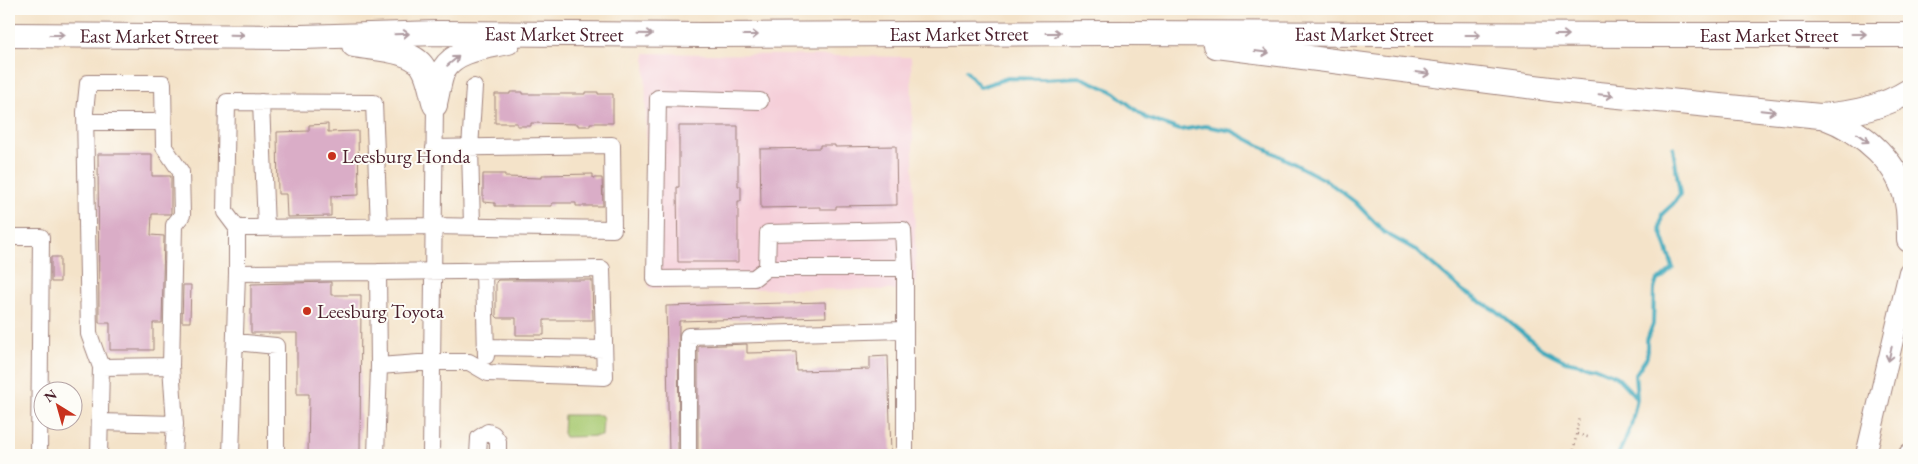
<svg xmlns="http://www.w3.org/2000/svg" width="1918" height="464" font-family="'EB Garamond',serif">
  <rect width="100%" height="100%" fill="#fdfcf7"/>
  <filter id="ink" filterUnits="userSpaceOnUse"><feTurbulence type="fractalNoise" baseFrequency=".02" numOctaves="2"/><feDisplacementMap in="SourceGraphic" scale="10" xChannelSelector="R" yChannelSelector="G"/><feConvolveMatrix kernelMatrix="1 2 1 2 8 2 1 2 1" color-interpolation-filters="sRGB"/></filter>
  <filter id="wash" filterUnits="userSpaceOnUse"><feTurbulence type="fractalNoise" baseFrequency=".0096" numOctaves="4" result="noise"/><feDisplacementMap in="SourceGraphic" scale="20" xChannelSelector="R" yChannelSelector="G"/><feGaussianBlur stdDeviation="1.12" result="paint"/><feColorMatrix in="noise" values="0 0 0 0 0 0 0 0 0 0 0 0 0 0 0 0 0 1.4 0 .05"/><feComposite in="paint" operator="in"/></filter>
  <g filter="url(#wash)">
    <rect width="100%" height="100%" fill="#f4e3c9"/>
    <path fill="#f5cfd9" d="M645,53L911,57L916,282L904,290L649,288Z"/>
    <path fill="#a9ca72" stroke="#7a744e" d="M564,415H601L603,418L602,436L565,437L563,433Z"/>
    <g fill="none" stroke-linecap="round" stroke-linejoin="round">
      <path stroke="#3da9bc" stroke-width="4" d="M966,71L980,87L1008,78L1042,79L1080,77L1112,91L1146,118L1180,130L1205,126L1232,131L1327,181L1355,202L1385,233L1416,250L1463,291L1496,311L1542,349L1565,361L1594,367L1616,376L1637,398
        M1618,455L1631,426L1637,398L1635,375L1647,357V340L1653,324L1654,289L1657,280L1662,278L1673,268L1660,228L1662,214L1673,204L1680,194L1673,148"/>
    </g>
    <g id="blocks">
      <path fill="#daadc7" d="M510,92H523V94H585V92H598V94H613V123H590V126H578V124L531,123V126H517V123H495V94H510Z
        M328,124V132L358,131L359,195L331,196V216L287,217L286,194H278L277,132L309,131V125Z
        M679,126H738V186H741V201H738V262H678L677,187H679Z
        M820,145H835V147L896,146L897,205L836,206V209H820V207L761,208L760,149L820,148Z
        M98,154H152V176H171V213L170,214H152L151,235L164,236L162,323H153V350H110V323H99Z
        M483,174H505V177L542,178V175L593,174V178H602L603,206H576V203H552V206H495V203L483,202Z
        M51,257H60V282H51Z
        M498,280H592L593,320H544V335H516V318H498L496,316V282Z
        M331,282V295H361L360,455H308L309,394H297V333H251V284Z
        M183,285H191L190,322H182Z
        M825,302L826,317L679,321L678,455H669L666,306Z
        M747,344V353L796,352L797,371L870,369V357L888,356L891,455H698V346Z"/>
    </g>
  </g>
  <g filter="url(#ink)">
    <use href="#blocks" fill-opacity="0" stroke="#9f817a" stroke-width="1"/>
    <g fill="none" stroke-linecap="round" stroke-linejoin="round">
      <defs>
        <path id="minor" d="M760,101L658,98L655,279L754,278L767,268
          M261,102L266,228
          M86,122H163
          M472,226L470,148L474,87
          M237,228L225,212L227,102L374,103L379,227
          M9,237H41L39,455
          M905,268H767L768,233L903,230L905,268V455
          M484,271L486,356
          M378,272L602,269L605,377L488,373L469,362H432L379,366
          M237,273V228L433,226L613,229L612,145L434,148
          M235,342L276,346V455
          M485,347L604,349
          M101,367L171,366
          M100,422L175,424
          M99,455L101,367L89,334L85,112L88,83H163L164,147L181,172L182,215L174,225L171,366L175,424L173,455
          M231,455L237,273L378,272L379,366L376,455
          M431,455L435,105
          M478,455L479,438L488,432L493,434L498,441V455
          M688,455V336L904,330"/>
        <path id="major" d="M1866,455L1909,272
          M1909,455V454"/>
        <g id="highway">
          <path id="s1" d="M9,35L301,37L438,33L702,35L1110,33L1653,35H1909"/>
          <path d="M354,45C374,49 412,49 423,67C430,78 431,93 435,105"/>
          <path d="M1216,46L1558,90L1820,116C1852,114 1882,108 1909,91"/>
          <path d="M435,103C438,92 439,79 444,69C456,49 488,47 508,42"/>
          <path d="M1822,116C1863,131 1902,163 1908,209C1909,219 1909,230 1909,240"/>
        </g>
      </defs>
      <use href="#minor" stroke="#9f817a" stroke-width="18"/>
      <use href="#major" stroke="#9f817a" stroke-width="22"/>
      <use href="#highway" stroke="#9f817a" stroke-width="26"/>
      <path stroke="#9f817a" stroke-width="2.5" stroke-dasharray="1 4" stroke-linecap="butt" d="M1577,434L1591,438
        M1573,455L1579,417"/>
      <use href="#minor" stroke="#fff" stroke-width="16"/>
      <use href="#major" stroke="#fff" stroke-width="20"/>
      <use href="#highway" stroke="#fff" stroke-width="24"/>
    </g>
    <defs><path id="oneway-shaft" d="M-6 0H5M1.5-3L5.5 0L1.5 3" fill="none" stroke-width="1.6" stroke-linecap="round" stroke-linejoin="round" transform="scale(1.25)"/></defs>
    <g stroke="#ae9aa0">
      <use href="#oneway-shaft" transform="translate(1053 33)"/>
      <use href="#oneway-shaft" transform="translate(402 34) rotate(-2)"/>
      <use href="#oneway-shaft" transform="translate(645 34) rotate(1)"/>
      <use href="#oneway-shaft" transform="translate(1859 34)"/>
      <use href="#oneway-shaft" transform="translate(57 35)"/>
      <use href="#oneway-shaft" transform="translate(237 35) rotate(1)"/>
      <use href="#oneway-shaft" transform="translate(751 35)"/>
      <use href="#oneway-shaft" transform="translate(1473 35)"/>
      <use href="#oneway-shaft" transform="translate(1562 35)"/>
      <use href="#oneway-shaft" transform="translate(1262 52) rotate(7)"/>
      <use href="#oneway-shaft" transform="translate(453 61) rotate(-39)"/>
      <use href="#oneway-shaft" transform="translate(1423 73) rotate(7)"/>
      <use href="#oneway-shaft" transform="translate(1606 95) rotate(6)"/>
      <use href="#oneway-shaft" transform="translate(1768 111) rotate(6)"/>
      <use href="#oneway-shaft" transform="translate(1863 138) rotate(36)"/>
      <use href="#oneway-shaft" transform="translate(1890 354) rotate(103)"/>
    </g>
  </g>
  <g fill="#c8321e" stroke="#fdfcf7" stroke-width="2">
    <circle cx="332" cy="156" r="5"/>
    <circle cx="307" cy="311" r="5"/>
  </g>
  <g text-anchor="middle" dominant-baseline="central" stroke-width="4" stroke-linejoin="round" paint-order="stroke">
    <g font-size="20" fill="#4a1f2b" stroke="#fdfcf7">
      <text stroke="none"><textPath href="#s1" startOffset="545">East Market Street</textPath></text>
      <text stroke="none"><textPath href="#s1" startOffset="950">East Market Street</textPath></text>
      <text stroke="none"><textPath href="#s1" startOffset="1355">East Market Street</textPath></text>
      <text stroke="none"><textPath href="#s1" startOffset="140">East Market Street</textPath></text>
      <text stroke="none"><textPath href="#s1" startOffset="1760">East Market Street</textPath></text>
    </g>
    <g font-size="20" fill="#4a1f2b" stroke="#fdfcf7" text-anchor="start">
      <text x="342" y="156">Leesburg Honda</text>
      <text x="317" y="311">Leesburg Toyota</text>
    </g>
  </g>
  <rect width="1918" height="464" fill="none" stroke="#fdfcf7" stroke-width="30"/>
  <g transform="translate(58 406) rotate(323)"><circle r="24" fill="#fdfcf7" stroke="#b5a4a5"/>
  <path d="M0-4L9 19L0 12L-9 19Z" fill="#c8321e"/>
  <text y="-8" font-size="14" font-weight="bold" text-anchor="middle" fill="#4a1f2b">N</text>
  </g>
</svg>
